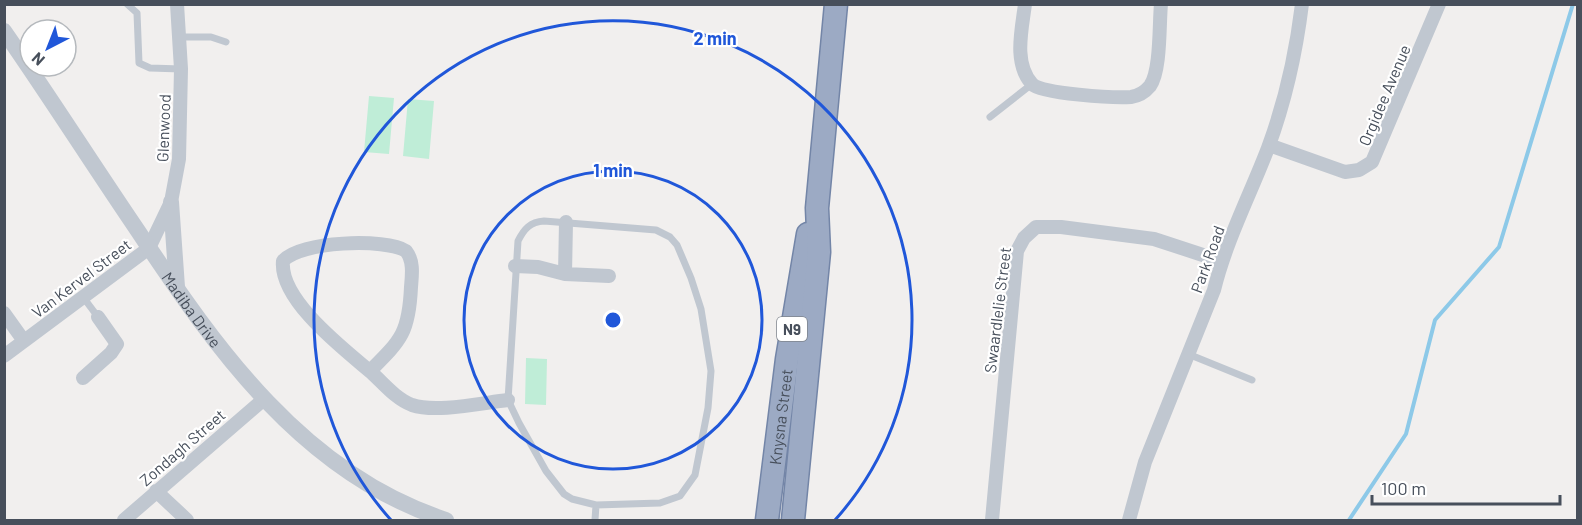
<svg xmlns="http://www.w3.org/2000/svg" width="1582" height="525" font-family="Barlow,sans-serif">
  <rect width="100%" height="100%" fill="#f1efee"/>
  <path fill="#bfedd7" d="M369,96L394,98L389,154L364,152Z
    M408,99L434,101L429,159L403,156Z
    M526,358L547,359L546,405L525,404Z"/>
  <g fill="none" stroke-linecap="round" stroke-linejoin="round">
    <path stroke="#8dc9e8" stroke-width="4" d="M1349,520L1406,434L1435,320L1499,247L1573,4"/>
    <defs>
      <g id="trunk">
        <path id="s2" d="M767,520L787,359L808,234"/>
        <path d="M793,520L819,252L817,208L836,4"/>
      </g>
    </defs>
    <use href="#trunk" stroke="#7385a7" stroke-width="25"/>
    <path stroke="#c0c7d0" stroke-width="7" d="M127,4L137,13L139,63L150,68L181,69
      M178,37H211L226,42
      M990,117L1032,84
      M544,221L656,230L670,237L677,245L691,278L701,309L711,371L708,408L695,475L680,496L660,503L596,505L572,499L564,494L546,471L519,423L508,400L518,241C524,229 530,222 544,221Z
      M83,297L98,317
      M1188,354L1252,380
      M595,520L596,505"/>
    <path stroke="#c0c7d0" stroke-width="14" d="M1025,4C1022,29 1013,63 1032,84C1042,94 1114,98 1131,97C1138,96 1145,92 1150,86C1161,71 1159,24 1161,4
      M1269,145L1345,172L1359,170L1372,162L1439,4
      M515,266L538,267L565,274L566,222
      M565,274L609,276
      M4,313L24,341
      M4,356L149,248L171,202L179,159L181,69L177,4
      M370,371C401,340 409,333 411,287C412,275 414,261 406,251C386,238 299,241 283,261C279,300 345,350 372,373C384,384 396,399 412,405C436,413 481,403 508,400
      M83,378L111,353L117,344L98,317
      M156,491L187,520
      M124,520L263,400
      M992,520L1017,251L1024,238L1036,227H1061L1154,239L1221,261
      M1129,520L1145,462L1214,290C1226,241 1250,195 1268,148C1285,102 1296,53 1302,4"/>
    <g stroke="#c0c7d0" stroke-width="16">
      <path id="s1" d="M4,31C50,97 93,165 138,231C217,350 304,474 446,520"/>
      <path d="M171,202L177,287"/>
    </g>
    <use href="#trunk" stroke="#9caac4" stroke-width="22"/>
  </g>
  <g fill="none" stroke="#2057d9" stroke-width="3">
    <circle cx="613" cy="320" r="149"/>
    <path d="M391 520A299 299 0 1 1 835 520"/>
  </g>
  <g text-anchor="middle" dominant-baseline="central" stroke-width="4.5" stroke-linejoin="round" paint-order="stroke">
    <rect fill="#fff" stroke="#7e848c" stroke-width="1.5" x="777" y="317" width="30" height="24" rx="4.5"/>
    <g font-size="15" font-weight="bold" fill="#474f5b">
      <text x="792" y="329">N9</text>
    </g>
    <g font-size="16" fill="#474f5b" stroke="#fff">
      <text transform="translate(1384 95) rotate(-67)">Orgidee Avenue</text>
      <text transform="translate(163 128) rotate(-88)">Glenwood</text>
      <text transform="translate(1207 259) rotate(-70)">Park Road</text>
      <text transform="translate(81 278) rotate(-37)">Van Kervel Street</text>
      <text stroke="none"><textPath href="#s1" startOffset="336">Madiba Drive</textPath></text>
      <text transform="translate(997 310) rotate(-83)">Swaardlelie Street</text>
      <text stroke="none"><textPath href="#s2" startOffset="104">Knysna Street</textPath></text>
      <text transform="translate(182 447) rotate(-41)">Zondagh Street</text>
    </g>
  </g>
  <circle cx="613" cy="320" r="9" fill="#2057d9" stroke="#fff" stroke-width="3"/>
  <g font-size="18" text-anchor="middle" font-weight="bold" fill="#2057d9" stroke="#fff" stroke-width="4.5" stroke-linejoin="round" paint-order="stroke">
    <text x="715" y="45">2 min</text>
    <text x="613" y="177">1 min</text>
  </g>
  <rect width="1582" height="525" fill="none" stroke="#474f5b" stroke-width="12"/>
  <g transform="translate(48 48) rotate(222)"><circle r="28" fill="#ffffff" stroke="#b5b9bd" stroke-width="1.5"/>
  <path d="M0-4.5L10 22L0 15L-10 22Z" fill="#2057d9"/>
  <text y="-9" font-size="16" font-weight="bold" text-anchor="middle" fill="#474f5b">N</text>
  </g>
  <path d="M1372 495v9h188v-9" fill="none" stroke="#474f5b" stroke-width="3"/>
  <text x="1381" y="495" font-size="18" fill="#474f5b" stroke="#ffffff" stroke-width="4.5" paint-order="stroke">100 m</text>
</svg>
